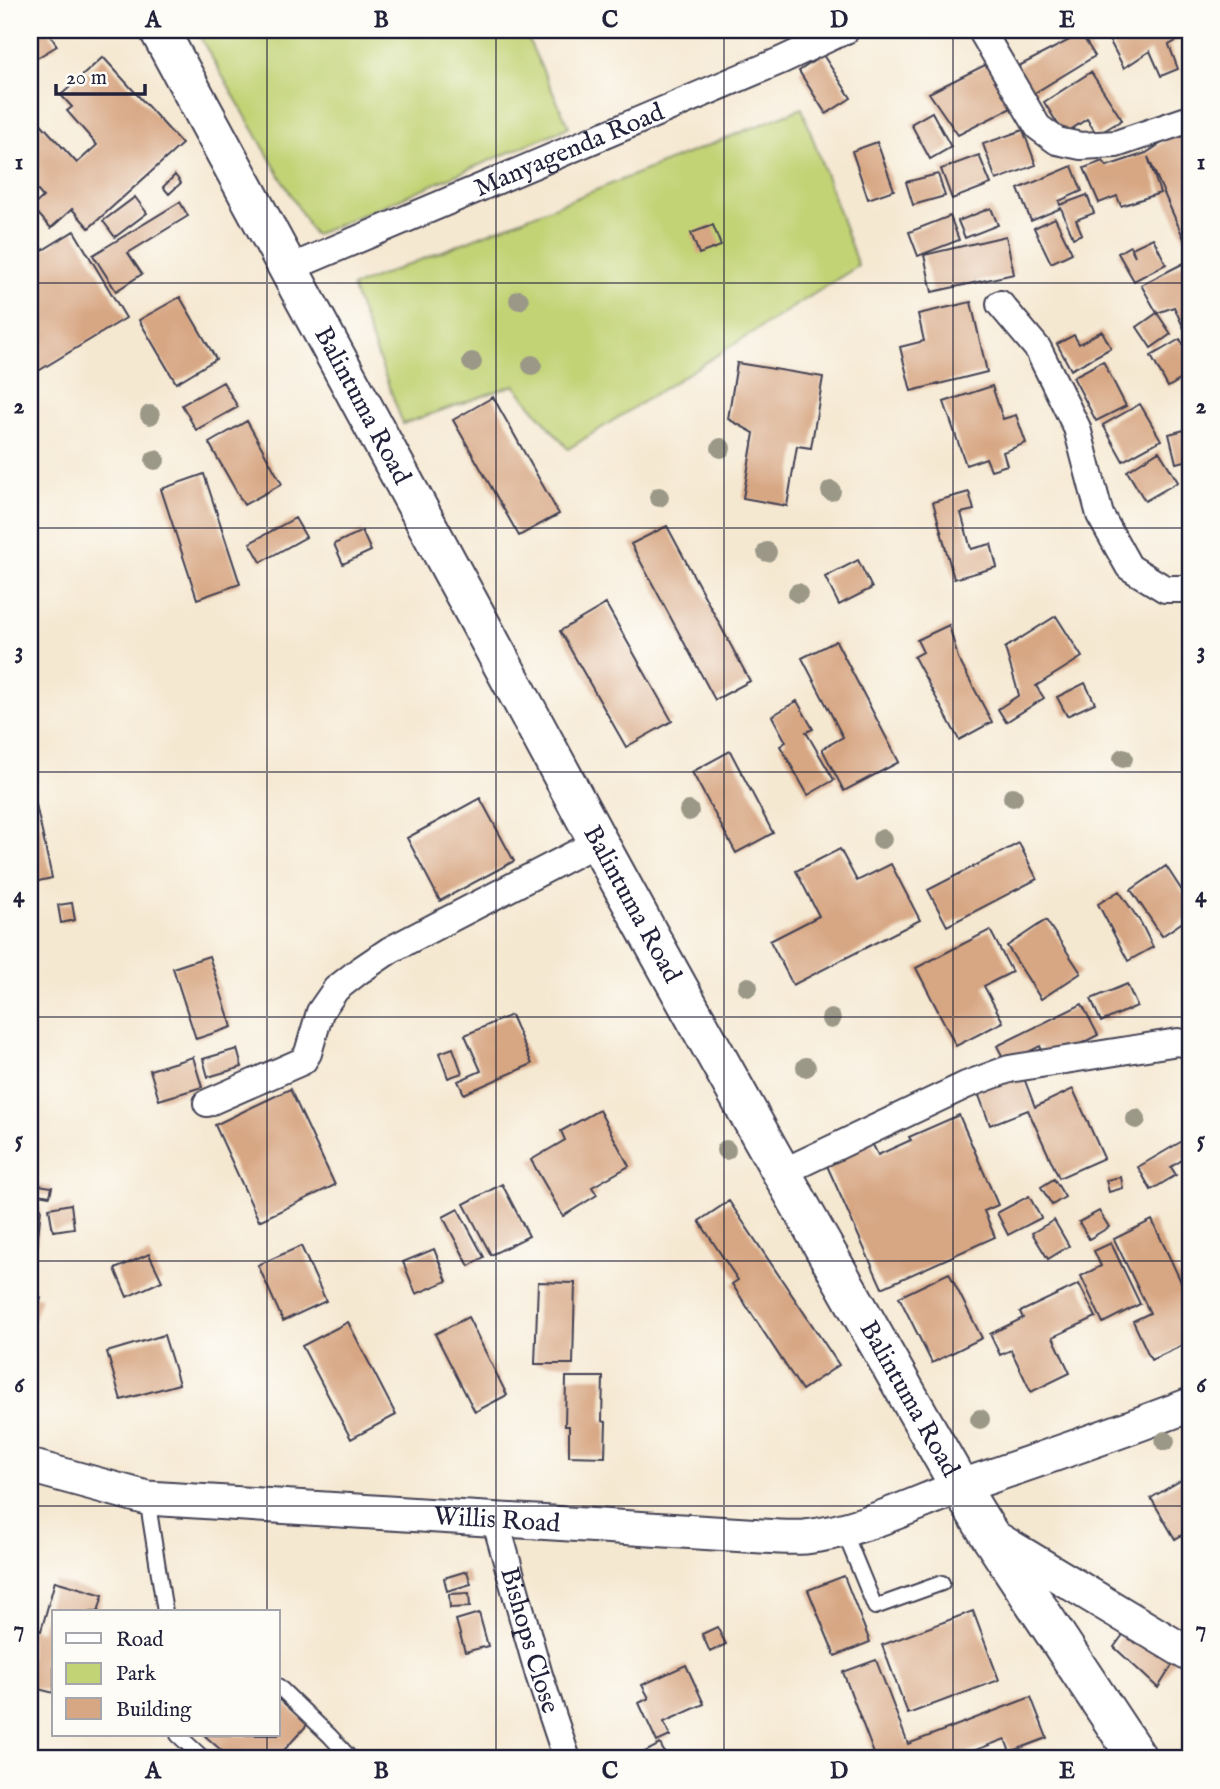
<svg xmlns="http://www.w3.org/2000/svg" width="1220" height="1789" font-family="'IM FELL English',serif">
  <rect width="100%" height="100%" fill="#fdfcf7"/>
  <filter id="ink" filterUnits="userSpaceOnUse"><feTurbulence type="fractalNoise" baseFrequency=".0143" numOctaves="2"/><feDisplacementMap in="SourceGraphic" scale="14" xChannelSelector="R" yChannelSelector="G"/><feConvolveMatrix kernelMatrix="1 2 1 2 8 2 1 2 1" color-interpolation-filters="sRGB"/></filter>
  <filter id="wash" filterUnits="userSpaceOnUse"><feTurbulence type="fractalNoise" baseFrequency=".00686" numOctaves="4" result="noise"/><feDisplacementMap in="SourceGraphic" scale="28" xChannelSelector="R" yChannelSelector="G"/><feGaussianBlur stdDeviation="1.57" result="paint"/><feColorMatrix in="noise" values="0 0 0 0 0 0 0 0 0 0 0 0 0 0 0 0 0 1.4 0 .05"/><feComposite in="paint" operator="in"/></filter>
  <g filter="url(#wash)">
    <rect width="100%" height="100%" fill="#f5e8d1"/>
    <path fill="#c2d376" stroke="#727a58" stroke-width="2" d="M196,30H524L569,127L314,235Z
      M802,108L858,266L568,449L514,385L403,424L352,287Z"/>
    <g id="blocks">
      <path fill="#d7a682" d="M30,30H47L57,46L30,62Z
        M1104,30H1190V33L1169,45L1178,69L1161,76L1150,51L1124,68Z
        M1081,34L1095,56L1028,97L1013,69Z
        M823,55L851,98L826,114L799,71Z
        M103,57L182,144L89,228L72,209L51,228L32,207L43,197L30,182V118L33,115L77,163L97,145L67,111L72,107L61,95Z
        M987,64L1015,106L958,135L929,93Z
        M1091,72L1122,120L1097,135L1087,119L1064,134L1044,102Z
        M932,112L951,147L930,159L911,124Z
        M1190,125V247L1188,248L1148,157L1160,193L1121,206L1117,196L1099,203L1084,168L1103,161L1107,166L1146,153Z
        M1023,130L1036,165L996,180L983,144Z
        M877,142L894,190L868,199L852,151Z
        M979,155L991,184L952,199L941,169Z
        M1072,166L1082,191L1059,201L1060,205L1087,195L1094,213L1076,220L1082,234L1073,238L1061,208L1031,221L1018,189Z
        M938,174L945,196L913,205L906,182Z
        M175,175L181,183L169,194L163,187Z
        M135,197L147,213L115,237L103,221Z
        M180,202L188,216L128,253L142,274L116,291L93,255Z
        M991,208L998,225L965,238L958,221Z
        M950,216L959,240L918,256L909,232Z
        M1055,218L1072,253L1051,263L1034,228Z
        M713,225L721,246L699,254L691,233Z
        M74,231L126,318L30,376V258Z
        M1006,236L1014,274L932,292L924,255Z
        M1153,238L1166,264L1134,281L1118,253L1130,246L1135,256L1132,248Z
        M1190,260V336L1188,337L1174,307L1157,313L1141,285Z
        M180,297L216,359L176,383L139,320Z
        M971,302L987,372L911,391L900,347L924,341L918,314Z
        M1157,313L1171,334L1151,348L1137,327Z
        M1102,331L1111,348L1071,370L1057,344L1074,335L1079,344Z
        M1180,339L1190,356V374L1168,387L1151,356Z
        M1103,361L1126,406L1096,421L1073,377Z
        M737,363L823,377L811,448L797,446L787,506L743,498L754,433L728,419Z
        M223,382L238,407L196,430L182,405Z
        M992,386L1003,419L1016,415L1026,443L1003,452L1007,465L991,470L986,458L966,465L944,402Z
        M493,397L559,514L519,536L453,420Z
        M1140,404L1161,440L1123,461L1103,425Z
        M247,421L282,484L244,505L209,443Z
        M1188,429L1190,437V460L1176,463L1169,434Z
        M1159,451L1178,482L1145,501L1127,471Z
        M204,474L240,584L197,599L161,489Z
        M969,492L974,510L961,513L971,549L991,544L997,567L954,579L933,502Z
        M295,518L306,537L261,562L250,543Z
        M667,526L750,681L715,700L631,544Z
        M362,531L371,551L343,564L334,544Z
        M858,560L872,588L839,605L825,577Z
        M606,604L672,721L626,747L560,631Z
        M1056,616L1082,657L1036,686L1044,698L1006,722L998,709L1019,695L1005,648Z
        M949,625L958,658L992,722L959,740L914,657L923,652L917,640Z
        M836,641L899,762L844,791L822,749L843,737L802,658Z
        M1085,683L1095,703L1067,716L1057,697Z
        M797,701L813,729L806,732L834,780L808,795L780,746L786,742L772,716Z
        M730,751L773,833L736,853L692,772Z
        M30,777L52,878L30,883Z
        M480,798L514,861L440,901L407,838Z
        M1019,843L1037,879L947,926L928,890Z
        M840,849L857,881L891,864L920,920L793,985L770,941L819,916L796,871Z
        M1166,866L1190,903V917L1162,936L1131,890Z
        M1119,891L1141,923L1153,947L1128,961L1098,904Z
        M72,903L75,920L61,923L58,905Z
        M1046,920L1081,973L1041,999L1007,946Z
        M990,930L1012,972L984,986L1003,1022L956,1046L916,968Z
        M209,956L232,1027L196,1039L173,968Z
        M1127,984L1137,1006L1101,1022L1091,999Z
        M1082,1004L1098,1035L1047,1061L1040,1046L1006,1063L997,1046Z
        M511,1015L532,1064L464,1094L458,1081L481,1071L465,1035Z
        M453,1048L462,1073L448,1078L439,1053Z
        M237,1049L242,1067L208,1077L203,1059Z
        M193,1057L202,1087L159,1100L150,1070Z
        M1022,1073L1035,1107L1073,1089L1104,1158L1059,1178L1028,1110L990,1125L977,1090Z
        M290,1089L335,1185L259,1221L215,1125Z
        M599,1110L629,1166L592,1187L597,1195L563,1216L531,1160L565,1140L561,1131Z
        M959,1115L998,1205L984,1211L995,1237L882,1288L824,1159L870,1139L878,1155L911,1140L909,1137Z
        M1184,1140L1190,1150V1155L1171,1167L1176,1175L1151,1190L1138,1167Z
        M1121,1177L1123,1188L1109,1192L1106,1180Z
        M1054,1179L1065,1197L1052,1205L1041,1187Z
        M32,1184L52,1187L50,1196L31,1193Z
        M502,1184L529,1236L491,1255L464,1204Z
        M1029,1196L1041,1218L1008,1235L997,1213Z
        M729,1201L839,1365L802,1390L732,1284L738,1280L699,1221Z
        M71,1204L74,1228L53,1231L49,1208Z
        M30,1205L41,1208L35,1265L30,1264Z
        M458,1209L484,1257L469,1266L443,1217Z
        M1099,1211L1109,1227L1089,1239L1079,1222Z
        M1054,1220L1069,1246L1048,1259L1032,1233Z
        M1152,1220L1190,1301V1342L1151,1360L1133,1321L1150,1313L1114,1239Z
        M1111,1243L1140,1304L1103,1323L1081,1276L1101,1266L1094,1251Z
        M301,1246L326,1301L283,1321L258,1265Z
        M434,1249L447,1281L416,1294L403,1262Z
        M149,1254L162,1281L127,1297L115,1269Z
        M949,1273L982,1338L932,1363L899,1297Z
        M538,1282L575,1283L573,1364H535Z
        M1079,1284L1096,1317L1053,1337L1070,1373L1031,1392L1011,1350L1000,1355L990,1334L1023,1318L1020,1312Z
        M30,1294L41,1298L30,1330Z
        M468,1317L507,1395L475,1412L435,1334Z
        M348,1322L396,1415L351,1439L302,1346Z
        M164,1335L179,1384L121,1400L107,1352Z
        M566,1377H603L602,1421L606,1422L605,1457L569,1456V1426H565Z
        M1190,1475V1530L1175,1539L1151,1498Z
        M467,1571L471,1584L447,1591L444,1578Z
        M844,1576L870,1642L835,1656L808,1590Z
        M55,1581L103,1595L98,1612H54V1693L30,1687V1627L41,1631Z
        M469,1593L470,1607L450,1608L449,1594Z
        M973,1611L999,1680L908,1714L882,1645Z
        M479,1613L488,1646L465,1652L456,1620Z
        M717,1627L726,1644L710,1652L702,1634Z
        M1125,1632L1176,1659L1158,1688L1114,1647Z
        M876,1660L908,1744L1031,1697L1047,1738L1010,1752L1005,1739L952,1759H876L843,1672Z
        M686,1665L704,1704L664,1722L670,1736L657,1742L639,1703L649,1698L642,1685Z
        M278,1698L308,1724L276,1759H231L204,1735H278Z
        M660,1744L668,1759H641L639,1755Z"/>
    </g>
  </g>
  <g filter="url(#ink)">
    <use href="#blocks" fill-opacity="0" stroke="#424052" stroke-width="2"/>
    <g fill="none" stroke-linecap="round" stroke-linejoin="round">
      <defs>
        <path id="service" d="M147,1498L165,1612
          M843,1529L875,1607L942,1583
          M278,1686L330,1736L351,1759
          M178,1735L204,1759"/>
        <g id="minor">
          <path d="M981,30L1038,127L1057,141L1081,146L1116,144L1190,119"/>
          <path id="s1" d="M290,268L782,60L846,30"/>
          <path d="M1000,304L1038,349L1077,428L1100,515L1129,567L1165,589H1190"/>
          <path d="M207,1103L303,1061L308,1053L320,1012L336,989L359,971L390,950L598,842"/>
          <path d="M781,1173L966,1085L1009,1069L1178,1042L1190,1045"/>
          <path id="s2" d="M495,1519L539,1675L567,1759"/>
        </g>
        <g id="tertiary">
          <path id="s3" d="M30,1466L147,1498L762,1536C776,1537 791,1538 805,1537C862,1531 915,1503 968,1484C1042,1459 1117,1433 1190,1405"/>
          <path d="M989,1534L1190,1655"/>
        </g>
        <g id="secondary">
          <path id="s4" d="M159,30C306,298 450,569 596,838C715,1056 837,1272 960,1487L989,1534L1138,1759"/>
        </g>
      </defs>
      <use href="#service" stroke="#424052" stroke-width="18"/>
      <use href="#minor" stroke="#424052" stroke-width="30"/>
      <use href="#tertiary" stroke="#424052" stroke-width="37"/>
      <use href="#secondary" stroke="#424052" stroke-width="42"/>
      <use href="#service" stroke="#fff" stroke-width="14"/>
      <use href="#minor" stroke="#fff" stroke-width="26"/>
      <use href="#tertiary" stroke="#fff" stroke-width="33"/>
      <use href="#secondary" stroke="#fff" stroke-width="38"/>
    </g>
    <g fill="#9b9888">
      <circle cx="519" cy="300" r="10"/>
      <circle cx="472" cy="362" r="10"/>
      <circle cx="532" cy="365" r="10"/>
      <circle cx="150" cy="415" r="10"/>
      <circle cx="721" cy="448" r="10"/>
      <circle cx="155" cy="460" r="10"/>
      <circle cx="831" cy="491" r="10"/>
      <circle cx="659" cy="497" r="10"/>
      <circle cx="767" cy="552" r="10"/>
      <circle cx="798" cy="593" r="10"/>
      <circle cx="1123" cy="758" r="10"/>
      <circle cx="1013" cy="797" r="10"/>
      <circle cx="689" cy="811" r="10"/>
      <circle cx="882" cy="839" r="10"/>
      <circle cx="748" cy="987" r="10"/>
      <circle cx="831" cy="1019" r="10"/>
      <circle cx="806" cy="1067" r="10"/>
      <circle cx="1136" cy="1119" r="10"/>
      <circle cx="726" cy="1150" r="10"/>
      <circle cx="980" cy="1419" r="10"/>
      <circle cx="1165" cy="1441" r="10"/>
    </g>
  </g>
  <path fill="none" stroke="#22223b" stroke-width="2" stroke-opacity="0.55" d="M267,30V1612M496,30V1759M724,30V1759M953,30V1759M30,283H1190M30,528H1190M30,772H1190M30,1017H1190M30,1261H1190M30,1506H1190M267,1735V1759"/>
  <g text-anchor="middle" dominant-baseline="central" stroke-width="6" stroke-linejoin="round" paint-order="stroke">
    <g font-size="26" fill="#22223b" stroke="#fdfcf7">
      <text stroke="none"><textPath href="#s1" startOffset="303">Manyagenda Road</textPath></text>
      <text stroke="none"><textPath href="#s4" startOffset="427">Balintuma Road</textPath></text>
      <text stroke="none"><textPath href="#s4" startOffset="994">Balintuma Road</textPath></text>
      <text stroke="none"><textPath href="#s4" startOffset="1561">Balintuma Road</textPath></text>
      <text stroke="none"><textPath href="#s3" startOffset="472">Willis Road</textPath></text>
      <text stroke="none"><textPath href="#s2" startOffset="126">Bishops Close</textPath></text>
    </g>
  </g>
  <rect width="1220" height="1789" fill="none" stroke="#fdfcf7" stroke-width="77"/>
  <rect x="52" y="1610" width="228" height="126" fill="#fdfcf7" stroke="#a5a5ac" stroke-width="2"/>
  <rect x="66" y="1633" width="35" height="10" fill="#ffffff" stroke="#a5a5ac" stroke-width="2"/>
  <text x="116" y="1646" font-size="21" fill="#22223b">Road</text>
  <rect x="66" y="1663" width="35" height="21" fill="#c2d376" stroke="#a5a5ac" stroke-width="2"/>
  <text x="116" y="1680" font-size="21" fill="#22223b">Park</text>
  <rect x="66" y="1698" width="35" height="21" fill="#d7a682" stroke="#a5a5ac" stroke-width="2"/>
  <text x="116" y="1716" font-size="21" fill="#22223b">Building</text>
  <path d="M56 84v10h89v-10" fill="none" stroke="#22223b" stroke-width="3.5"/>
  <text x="66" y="84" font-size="21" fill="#22223b" stroke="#fdfcf7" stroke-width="5" paint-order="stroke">20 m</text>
  <rect x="38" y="38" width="1144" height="1712" fill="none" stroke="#22223b" stroke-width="2.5"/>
  <g font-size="23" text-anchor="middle" font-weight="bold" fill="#22223b">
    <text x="153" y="27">A</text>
    <text x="381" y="27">B</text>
    <text x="610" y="27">C</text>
    <text x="839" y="27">D</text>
    <text x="1067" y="27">E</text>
    <text x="19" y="169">1</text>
    <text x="1201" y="169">1</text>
    <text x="19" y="413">2</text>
    <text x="1201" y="413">2</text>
    <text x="19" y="658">3</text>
    <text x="1201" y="658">3</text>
    <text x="19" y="902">4</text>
    <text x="1201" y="902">4</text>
    <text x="19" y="1147">5</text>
    <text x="1201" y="1147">5</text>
    <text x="19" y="1392">6</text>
    <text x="1201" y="1392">6</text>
    <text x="19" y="1636">7</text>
    <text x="1201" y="1636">7</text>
    <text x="153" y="1778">A</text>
    <text x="381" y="1778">B</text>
    <text x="610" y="1778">C</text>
    <text x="839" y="1778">D</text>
    <text x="1067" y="1778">E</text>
  </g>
</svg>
